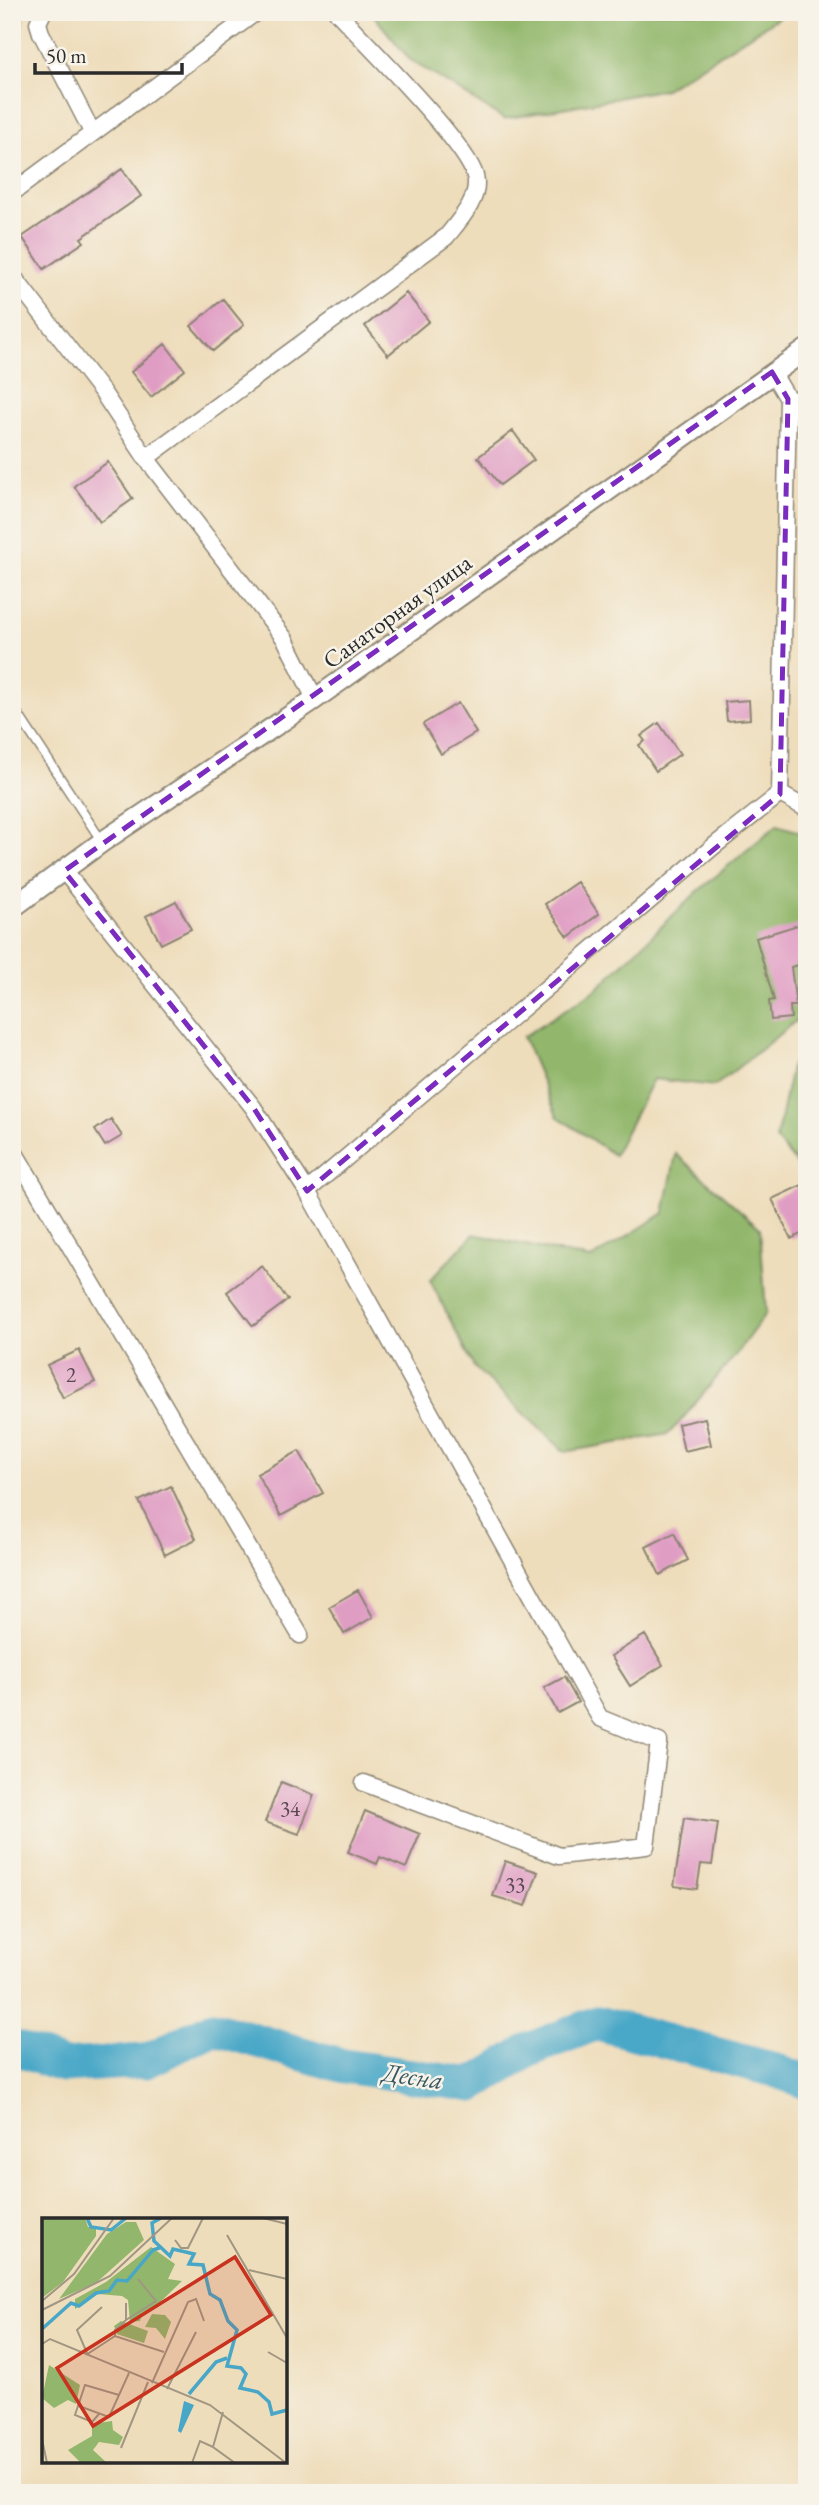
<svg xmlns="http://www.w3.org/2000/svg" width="819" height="2505" font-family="'EB Garamond',serif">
  <rect width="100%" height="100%" fill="#f7f3e8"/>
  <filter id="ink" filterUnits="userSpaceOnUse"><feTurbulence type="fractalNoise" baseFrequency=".0143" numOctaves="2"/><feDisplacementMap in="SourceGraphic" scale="14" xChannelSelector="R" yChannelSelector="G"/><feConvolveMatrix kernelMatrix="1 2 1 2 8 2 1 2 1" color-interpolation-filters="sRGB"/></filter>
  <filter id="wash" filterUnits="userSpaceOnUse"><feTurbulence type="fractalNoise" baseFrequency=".00686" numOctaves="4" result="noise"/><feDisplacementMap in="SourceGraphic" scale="28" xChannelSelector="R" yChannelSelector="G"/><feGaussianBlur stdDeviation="1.57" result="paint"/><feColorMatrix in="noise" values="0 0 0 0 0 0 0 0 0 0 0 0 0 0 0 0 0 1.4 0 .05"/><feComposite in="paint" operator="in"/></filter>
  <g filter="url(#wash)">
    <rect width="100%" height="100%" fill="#edb"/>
    <path fill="#92b76c" stroke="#5e714c" stroke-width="2" d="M12,12H24L12,78Z
      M371,12H787L665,89L504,119L409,59Z
      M777,825L807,834V1012L715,1086L653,1079L614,1155L557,1116L523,1037L597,989L697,892Z
      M807,1047V1176L776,1140L791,1067Z
      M676,1154L760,1228L766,1313L734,1357L678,1424L668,1434L565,1452L474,1367L430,1280L474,1234L591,1259L664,1213Z"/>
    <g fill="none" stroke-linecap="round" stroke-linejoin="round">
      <path stroke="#48a7c7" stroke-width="35" d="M12,2047L63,2066L146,2061L213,2028L344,2066L473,2085L529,2050L597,2023L775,2070L807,2082"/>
    </g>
    <g id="blocks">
      <path fill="#e09dc4" d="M122,169L141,196L81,238L84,242L44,269L22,237Z
        M406,293L429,321L388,355L365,326Z
        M223,299L244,325L213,351L191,326Z
        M165,344L185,370L151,397L131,372Z
        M513,431L534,460L500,485L478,457Z
        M108,462L133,499L100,522L74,486Z
        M749,700L750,719L727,721L725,702Z
        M458,703L476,733L441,754L423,724Z
        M659,723L680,754L656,771L639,745L645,741L641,736Z
        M577,882L599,914L568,937L545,904Z
        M176,901L191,929L161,944L146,916Z
        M807,922V962L791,967L796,1006H790L791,1018L771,1020L769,1001L774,1000L756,938Z
        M111,1119L122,1136L105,1146L95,1130Z
        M802,1185L807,1196V1231L791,1239L772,1199Z
        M262,1266L288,1300L253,1326L227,1292Z
        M79,1350L95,1382L63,1398L47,1365Z
        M705,1418L711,1445L684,1451L678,1424Z
        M299,1451L323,1493L281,1516L257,1474Z
        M171,1486L196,1539L165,1555L139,1501Z
        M674,1533L688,1560L660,1575L646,1547Z
        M358,1590L373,1617L344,1634L329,1607Z
        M645,1635L663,1665L630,1686L611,1656Z
        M564,1677L578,1702L558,1713L544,1688Z
        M281,1782L314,1795L299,1834L265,1822Z
        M365,1811L420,1834L406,1868L380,1857L377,1864L348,1852Z
        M684,1818L718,1823L712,1865L701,1864L697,1889L674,1886Z
        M505,1861L538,1872L526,1906L493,1896Z"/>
    </g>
  </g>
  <g filter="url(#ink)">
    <use href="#blocks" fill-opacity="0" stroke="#8c8473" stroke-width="2"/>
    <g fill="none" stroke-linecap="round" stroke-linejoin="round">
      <defs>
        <path id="service" d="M12,705L101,840"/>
        <path id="minor" d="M43,12L38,23L41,33L92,132
          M12,193L256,12
          M12,275L103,393L146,458L285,639L315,699
          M788,399L807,402
          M146,458L446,237C459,221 481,198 475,176C467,143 365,43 337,12
          M780,794L807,809
          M64,871L253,1107L307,1191L600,1718L659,1742L646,1846L559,1856L364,1783
          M12,1148L300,1635
          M307,1191L714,846L780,794L788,399L772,372"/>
        <path id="tertiary" d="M12,908L102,842L315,699L807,349"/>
      </defs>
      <use href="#service" stroke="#8c8473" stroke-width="11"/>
      <use href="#minor" stroke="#8c8473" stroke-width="19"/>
      <use href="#tertiary" stroke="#8c8473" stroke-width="23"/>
      <use href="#service" stroke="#fff" stroke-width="8"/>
      <use href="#minor" stroke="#fff" stroke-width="16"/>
      <use href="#tertiary" stroke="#fff" stroke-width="19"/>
    </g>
  </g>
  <path fill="none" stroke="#7b2cbf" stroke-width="5" stroke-dasharray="14 9" stroke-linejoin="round" d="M772,372L788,399L780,794L307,1191L253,1107L64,871Z"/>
  <g text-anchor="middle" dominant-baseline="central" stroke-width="5" stroke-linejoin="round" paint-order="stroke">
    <g font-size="21" fill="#584851">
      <text x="71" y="1374">2</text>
      <text x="290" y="1808">34</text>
      <text x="515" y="1884">33</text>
    </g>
    <g font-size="24" fill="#2b2b2b" stroke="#f7f3e8">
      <text transform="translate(397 611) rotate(-36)">Санаторная улица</text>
    </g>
    <g font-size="26" font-style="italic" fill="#355662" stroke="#f7f3e8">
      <text transform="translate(413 2076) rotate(8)">Десна</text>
    </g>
  </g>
  <g transform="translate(42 2218)">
    <rect width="245" height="245" fill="#edb"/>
    <path d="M0,0H43L46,9H54V18L21,64L0,80ZM84,4H94L102,22L54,65L17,81L65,16ZM109,29L133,46L126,61L140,63L111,91L100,95L98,103L88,104L86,82L80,78L56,76L33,91V81L64,64ZM110,96L123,97L129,104L123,121L114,110L103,109ZM79,103L106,113L102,125L75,116L72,108ZM7,147L38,167L34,186L26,182L12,190L0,180ZM70,203L71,212L81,219L77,227L57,224L51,232L65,245H39L26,232L50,218V206Z" fill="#92b76c"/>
    <path d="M142,183L152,187L139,215L136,213Z" fill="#48a7c7"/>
    <path fill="none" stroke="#48a7c7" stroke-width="3.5" d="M45,0L49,9L69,12L84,0M119,0L110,5L112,23L128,38L131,31L152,36L147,46L161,47L168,76L178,82L186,103L195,112L185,148L199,150L204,156L198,170L216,174L227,184L230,196L245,192M0,111L29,85L37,88L54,75L67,73L75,62L85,63L111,32L120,29M147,176L174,144L185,140"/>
    <path fill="none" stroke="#a09681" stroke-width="2" d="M221,0L245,6M185,17L245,120M133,22L139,30H146L161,0M207,52L245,61M0,83L32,56L72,0M0,92L68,58L130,0M84,102L114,83L96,61M73,118V112L84,102V85M0,126L8,121L168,187L244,245M226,134L245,145M45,135L35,112L60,89M44,137L73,118L122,134M110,165L146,84L154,81L162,103M125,171L154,114M37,188L67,199L87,155M181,194L171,229L193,245M57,196L50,204L33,197L43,167L77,177M0,221L5,245M79,230L106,164M150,245L158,223L171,229"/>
    <path fill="#c8321e" fill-opacity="0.15" stroke="#c8321e" stroke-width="3.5" d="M193,39L229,97L51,208L15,150Z"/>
    <rect width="245" height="245" fill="none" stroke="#2b2b2b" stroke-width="3.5"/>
  </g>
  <rect width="819" height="2505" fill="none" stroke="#f7f3e8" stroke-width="42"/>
  <path d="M35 63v10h147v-10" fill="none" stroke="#2b2b2b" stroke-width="3.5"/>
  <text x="46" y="63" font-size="21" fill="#2b2b2b" stroke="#f7f3e8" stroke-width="5" paint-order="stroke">50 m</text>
</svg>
